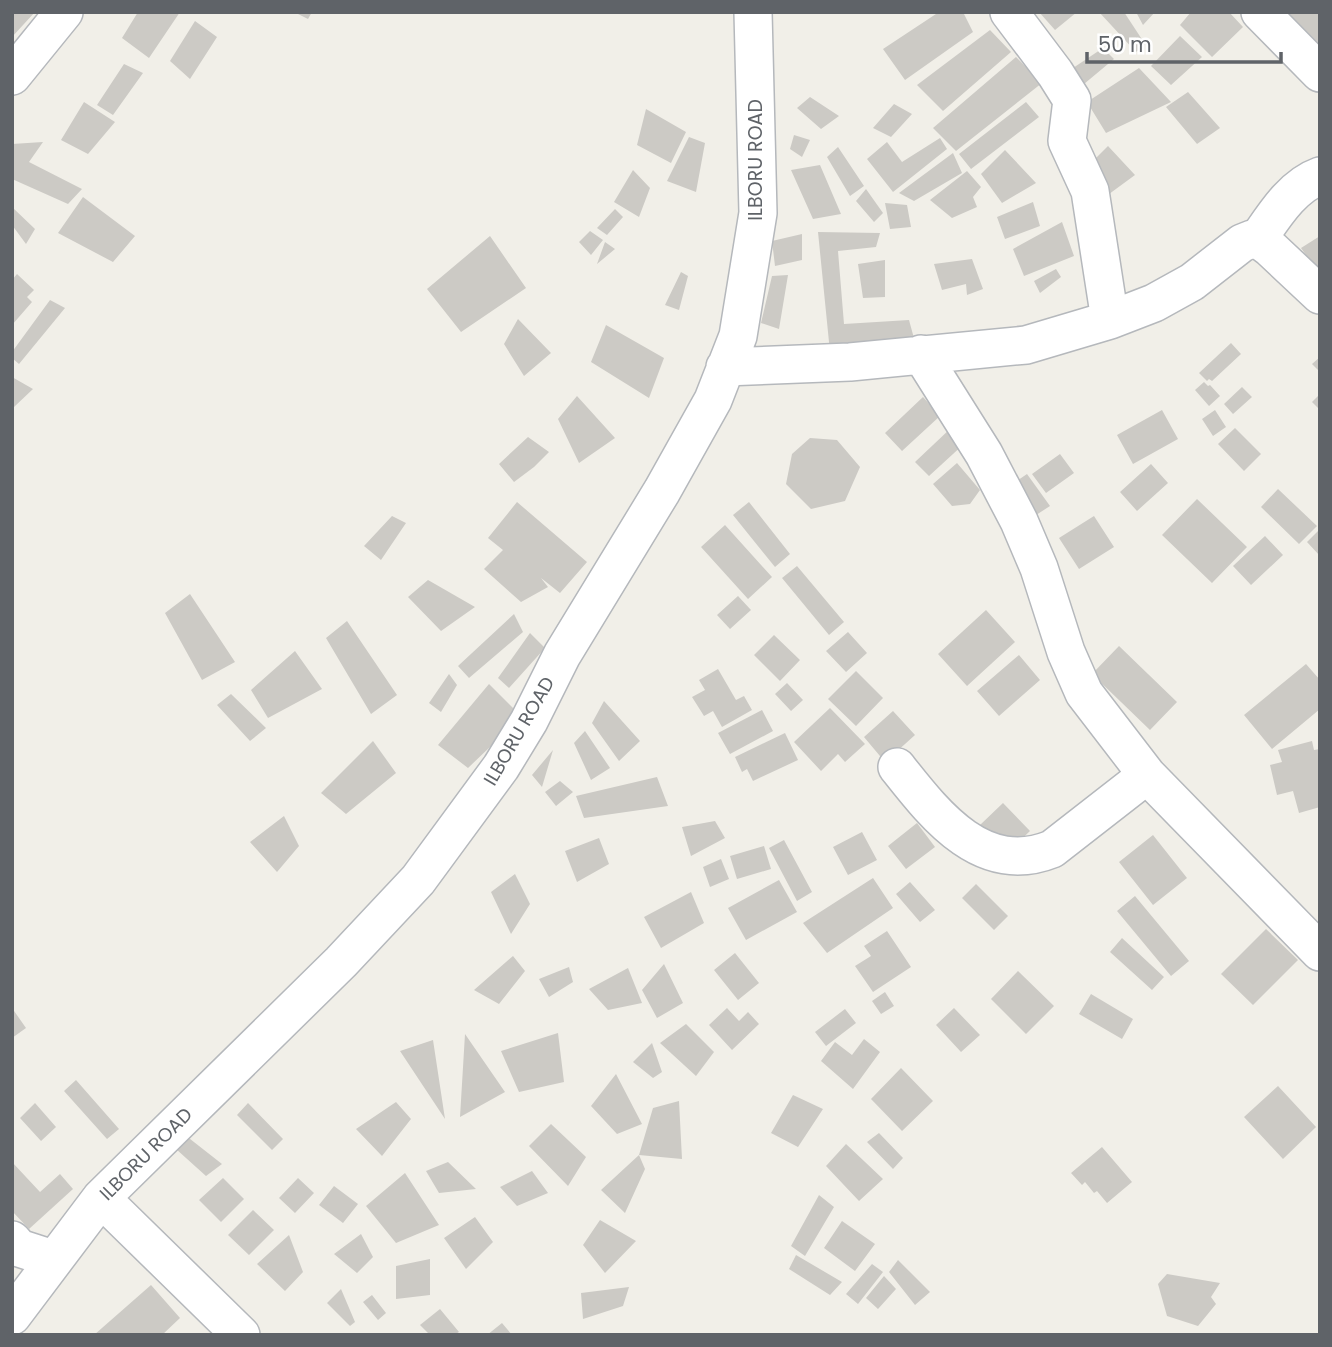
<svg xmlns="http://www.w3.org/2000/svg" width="1332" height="1347" font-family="Poppins,sans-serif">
  <rect width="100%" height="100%" fill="#f1efe8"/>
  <path fill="#cccac5" d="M12,12H35L12,37Z
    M138,12H180L149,58L122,38Z
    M294,12H312L308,19Z
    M939,12H963L973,32L905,80L883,49Z
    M1039,12H1077L1055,30Z
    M1099,12H1124L1145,44L1136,52Z
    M1136,12H1155L1143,25Z
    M1191,12H1229L1243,27L1212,57L1180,25Z
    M1279,12H1320V42L1310,49Z
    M195,21L217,37L190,79L170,61Z
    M990,30L1011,52L943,111L917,85Z
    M1180,36L1202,57L1171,85L1151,66Z
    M1103,48L1114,59L1078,89L1067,72Z
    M1016,57L1042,83L956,151L933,128Z
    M124,64L143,73L113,115L97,105Z
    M1139,68L1171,102L1106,133L1087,102Z
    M1188,92L1220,128L1197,144L1166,107Z
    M810,97L839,116L821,129L797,108Z
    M84,102L115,122L88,154L61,140Z
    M1026,102L1039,117L971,169L959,154Z
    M894,104L912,114L891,137L873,128Z
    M646,109L686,132L671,163L637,145Z
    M794,135L810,140L802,157L790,149Z
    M689,137L705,143L696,192L667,181Z
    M940,138L947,149L893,192L867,159L887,142L902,162Z
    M43,142L29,162L82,189L68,204L12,179V144Z
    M1108,146L1135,175L1105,197L1088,166Z
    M838,147L864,186L850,196L827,157Z
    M1005,150L1036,183L1002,203L981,174Z
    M953,153L962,173L914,201L899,193Z
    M820,165L841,214L813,219L791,170Z
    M633,170L650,188L639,217L614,202Z
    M967,171L981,187L973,197L977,207L952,218L930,200Z
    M866,189L883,213L874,222L856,201Z
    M83,197L135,236L113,262L58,233Z
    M1033,202L1040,226L1005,239L997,217Z
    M885,203L907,205L911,227L890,229Z
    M12,207L35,229L26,244L12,225Z
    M615,209L623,217L607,235L597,228Z
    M1062,222L1074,256L1024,276L1013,249Z
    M590,231L603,240L591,255L579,242Z
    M818,232L880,233L876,247L838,251L844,324L909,320L915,342L830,352Z
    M802,234V260L775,266L772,241Z
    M490,236L526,288L461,332L427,289Z
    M1320,236V267L1316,269L1301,248Z
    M605,242L615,249L597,264Z
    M972,259L983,289L967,295L966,284L942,290L934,264Z
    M885,260V297L863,298L858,264Z
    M1056,269L1061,277L1040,293L1034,281Z
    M681,272L688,276L679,310L665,305Z
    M17,274L34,290L27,297L32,302L12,325V280Z
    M788,275L779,329L761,323L772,276Z
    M50,300L65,308L19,364L12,358V352Z
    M518,319L551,353L524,376L504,344Z
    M606,325L664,358L649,398L591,362Z
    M1231,343L1241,354L1212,381L1209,379L1207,381L1199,373Z
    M1320,357V372L1312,364Z
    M12,377L33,389L14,407L12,405Z
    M1204,382L1208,386L1210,385L1220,396L1209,406L1195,390Z
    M1242,387L1252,397L1233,414L1224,404Z
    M1320,394V410L1312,402Z
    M577,396L615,438L579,463L558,419Z
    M923,397L940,416L902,451L885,433Z
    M1162,410L1178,439L1133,464L1117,435Z
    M1215,410L1226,427L1213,436L1202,419Z
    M951,428L965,443L929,476L915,462Z
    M1235,428L1261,454L1244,471L1218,444Z
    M528,437L549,452L534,467L514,482L499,464Z
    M810,438L837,440L860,467L845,501L811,509L786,484L792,454Z
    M1060,454L1074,473L1046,493L1032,474Z
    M957,463L980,490L970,504L952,506L933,484Z
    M1151,464L1168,483L1137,511L1120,492Z
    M1027,474L1050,506L1033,517L1011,485Z
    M1278,489L1317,526L1299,544L1261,507Z
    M1197,499L1247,547L1212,583L1162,535Z
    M517,502L587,562L560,593L541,578L548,587L521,602L484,569L503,550L488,538Z
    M749,502L790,554L775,567L733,515Z
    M392,516L406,523L381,560L364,546Z
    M1094,516L1114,547L1079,569L1059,538Z
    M725,525L772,577L748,599L701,547Z
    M1320,529V556L1307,542Z
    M1265,536L1283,555L1251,585L1233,566Z
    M797,566L844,622L829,635L782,578Z
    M428,580L475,607L441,631L408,597Z
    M190,594L235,662L202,680L165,613Z
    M738,596L751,610L730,629L717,615Z
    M986,610L1015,642L967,686L938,654Z
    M514,614L523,632L469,678L458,666Z
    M347,621L397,695L371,714L326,638Z
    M848,632L867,653L846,672L826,651Z
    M530,633L545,648L509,688L498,678Z
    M774,635L800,660L780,681L754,655Z
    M1119,646L1177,702L1150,730L1092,674Z
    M295,651L322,689L268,718L251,690Z
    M1019,655L1040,680L999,716L977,691Z
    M1306,664L1320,680V709L1272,749L1244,715Z
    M718,669L736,700L744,696L752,710L722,727L713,711L704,716L692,697L705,690L699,680Z
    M856,671L883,698L856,726L828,699Z
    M449,674L457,685L441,712L429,703Z
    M787,683L803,700L791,711L775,694Z
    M489,684L526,721L491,746L468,768L438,745Z
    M231,694L266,728L250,741L217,705Z
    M604,701L640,741L619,761L592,723Z
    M830,708L865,744L845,762L838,754L821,771L794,742Z
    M762,710L773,731L730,754L718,733Z
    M893,711L915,735L885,762L864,737Z
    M585,731L610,768L591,780L574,743Z
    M785,733L798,760L753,781L747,769L742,772L735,757Z
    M373,741L396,773L346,814L321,793Z
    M1312,741L1314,750L1320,749V807L1299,813L1293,791L1277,795L1270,765L1282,762L1278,750Z
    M553,750L542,787L532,775Z
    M657,777L668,806L584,818L576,796Z
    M560,781L573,792L556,806L545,792Z
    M1003,803L1030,831L1007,853L980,825Z
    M284,816L299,846L277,872L250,842Z
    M715,821L725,838L691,856L682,827Z
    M917,823L935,847L906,869L888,846Z
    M862,832L877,860L848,875L833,847Z
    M1153,835L1187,878L1153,905L1119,862Z
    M599,838L609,864L577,882L565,851Z
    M784,840L812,892L797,901L769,848Z
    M764,846L771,869L737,879L730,856Z
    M721,859L729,879L710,887L703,867Z
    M515,874L530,904L511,934L491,892Z
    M873,878L893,908L827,953L803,923Z
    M779,880L797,912L746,940L728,908Z
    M910,882L935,910L920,922L896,894Z
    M976,884L1008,916L994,930L962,898Z
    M691,892L704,923L661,948L644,917Z
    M1135,896L1189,961L1171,976L1117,911Z
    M1266,929L1298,960L1253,1005L1221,974Z
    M887,931L911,967L873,992L855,966L871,956L864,946Z
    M1122,938L1164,977L1152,990L1110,952Z
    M735,953L759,983L738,1000L714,970Z
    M513,956L525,971L499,1004L474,990Z
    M664,964L683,1003L657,1018L642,990Z
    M569,967L573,982L549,997L539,979Z
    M628,968L642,1003L608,1010L589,989Z
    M1018,971L1054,1006L1026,1034L991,999Z
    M885,992L894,1006L881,1014L872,1001Z
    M1091,994L1133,1019L1122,1039L1079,1014Z
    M12,1008L26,1028L12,1038Z
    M727,1008L739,1021L748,1012L759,1024L732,1050L709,1025Z
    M954,1008L980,1035L961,1052L936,1025Z
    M845,1009L856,1023L826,1046L815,1032Z
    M686,1024L714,1052L696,1076L660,1043Z
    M558,1033L564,1082L519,1092L501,1051Z
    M465,1034L505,1092L460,1117Z
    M864,1039L880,1052L853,1089L821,1061L835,1042L852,1055Z
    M433,1040L445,1119L400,1051Z
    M652,1043L662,1072L653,1078L633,1062Z
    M901,1068L933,1101L902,1131L871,1099Z
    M616,1074L642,1124L617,1134L591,1106Z
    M76,1080L119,1129L107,1139L64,1091Z
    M1278,1086L1316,1127L1283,1159L1244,1117Z
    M793,1095L823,1109L798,1147L771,1133Z
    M679,1101L682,1159L639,1155L653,1108Z
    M396,1102L411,1119L382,1156L356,1129Z
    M35,1103L56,1127L41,1141L20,1118Z
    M248,1103L283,1139L272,1150L237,1115Z
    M551,1124L586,1157L568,1186L529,1146Z
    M879,1133L903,1158L893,1169L867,1142Z
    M185,1135L222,1164L206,1176L176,1149Z
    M846,1144L883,1179L859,1201L826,1166Z
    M1102,1147L1132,1182L1107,1203L1097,1191L1094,1193L1085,1182L1082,1185L1071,1173Z
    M639,1155L645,1169L625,1213L601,1190Z
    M12,1162L40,1192L60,1174L73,1189L29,1229L12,1211Z
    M448,1162L476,1189L439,1193L426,1171Z
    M532,1171L548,1193L517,1206L500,1187Z
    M405,1173L439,1225L396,1243L366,1206Z
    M223,1178L244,1199L221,1222L199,1200Z
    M298,1178L314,1193L295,1213L279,1198Z
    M334,1186L358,1204L343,1223L319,1205Z
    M819,1195L834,1207L805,1256L791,1246Z
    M253,1210L274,1230L249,1255L228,1235Z
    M475,1217L493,1242L466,1269L444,1238Z
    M600,1220L636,1241L605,1273L583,1245Z
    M842,1221L875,1244L855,1271L824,1248Z
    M361,1234L373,1257L357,1273L334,1254Z
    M289,1235L303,1272L285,1291L257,1264Z
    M796,1255L842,1282L830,1295L789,1269Z
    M430,1259V1295L396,1299V1266Z
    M898,1260L930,1292L915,1305L889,1272Z
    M872,1264L883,1272L858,1304L846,1294Z
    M1167,1274L1220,1283L1211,1297L1216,1304L1198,1326L1167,1316L1158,1284Z
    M884,1276L896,1289L878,1309L866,1298Z
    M151,1285L180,1318L162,1335H94Z
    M629,1287L623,1306L583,1319L581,1293Z
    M341,1289L355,1322L350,1326L327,1303Z
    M372,1295L386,1313L378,1320L363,1302Z
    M440,1309L459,1332L454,1335H430L420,1325Z
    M502,1323L512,1335H487Z"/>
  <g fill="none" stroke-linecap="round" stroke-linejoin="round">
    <defs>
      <path id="minor" d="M1009,12L1055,73L1072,100L1067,141L1090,191L1110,320
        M1260,12L1320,73
        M12,76L64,12
        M1258,239C1274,216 1292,186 1320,176
        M921,354L984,454L1019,521L1039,568L1066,652L1084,693L1147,775L1320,952
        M725,367L850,362L1026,345L1110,320L1154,303L1192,282L1242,243L1252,239H1258L1270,248L1320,295
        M897,767C935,815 982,877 1052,849L1147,775
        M101,1198L241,1335
        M12,1240L19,1248L53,1259
        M12,1316L101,1198L341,962L418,880L501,767L529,721L562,655L662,491L713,400L738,336L758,213L753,12"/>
    </defs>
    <use href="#minor" stroke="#b5b8bc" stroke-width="40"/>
    <use href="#minor" stroke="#fff" stroke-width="37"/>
  </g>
  <g text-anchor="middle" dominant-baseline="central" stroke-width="5" stroke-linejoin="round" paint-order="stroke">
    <g font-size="19" fill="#5f6368" stroke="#fff">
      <text transform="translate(755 160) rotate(-90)">ILBORU ROAD</text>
      <text transform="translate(519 731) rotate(-60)">ILBORU ROAD</text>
      <text transform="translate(146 1154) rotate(-45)">ILBORU ROAD</text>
    </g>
  </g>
  <rect width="1332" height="1347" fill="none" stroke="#5f6368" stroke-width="28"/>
  <path d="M1087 52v10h194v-10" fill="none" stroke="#5f6368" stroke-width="3.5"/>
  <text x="1098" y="52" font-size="21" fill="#5f6368" stroke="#ffffff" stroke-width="5" paint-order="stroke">50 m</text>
</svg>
